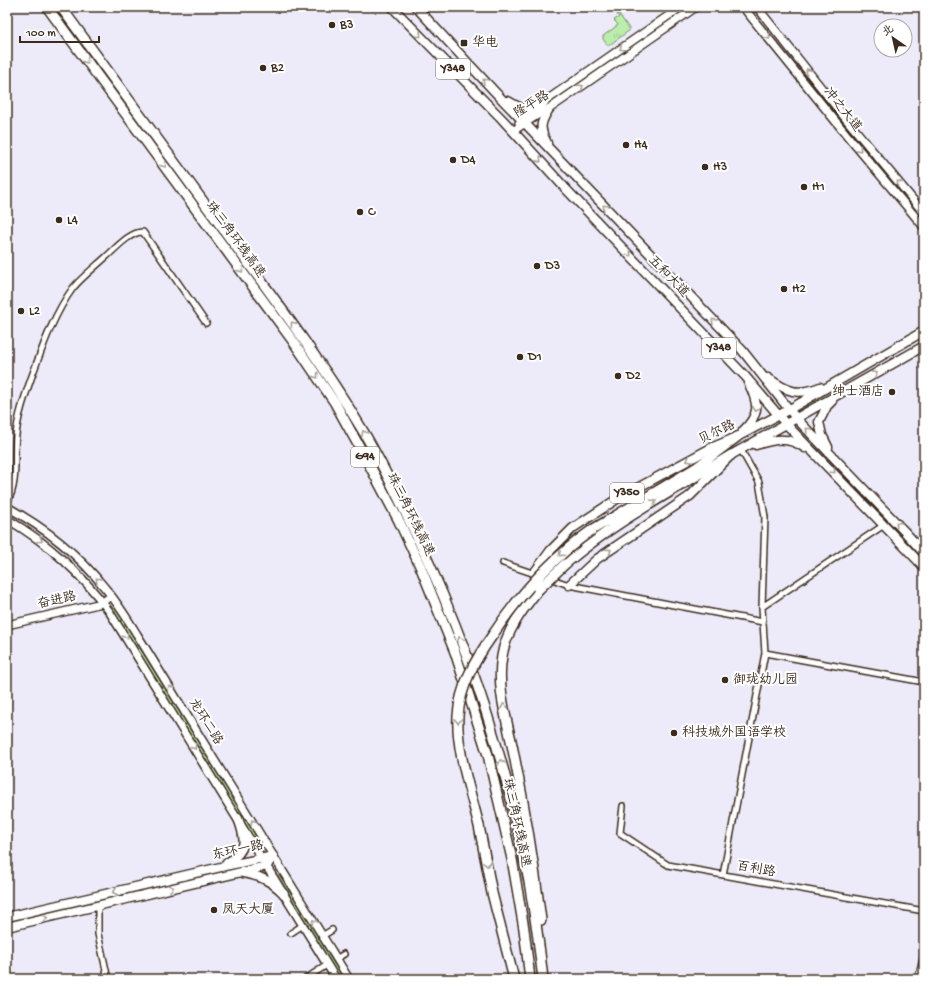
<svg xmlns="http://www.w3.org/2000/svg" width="931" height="986" font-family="'Gochi Hand','LXGW WenKai TC',sans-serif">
  <defs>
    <pattern id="grass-tufts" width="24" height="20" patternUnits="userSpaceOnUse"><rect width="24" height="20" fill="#bbedad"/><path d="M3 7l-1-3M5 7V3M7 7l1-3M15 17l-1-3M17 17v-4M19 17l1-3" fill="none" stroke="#a2cb94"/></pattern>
  </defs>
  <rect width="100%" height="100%" fill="#edebfa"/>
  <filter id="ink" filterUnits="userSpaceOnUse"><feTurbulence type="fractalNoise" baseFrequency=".025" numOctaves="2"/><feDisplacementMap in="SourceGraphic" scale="8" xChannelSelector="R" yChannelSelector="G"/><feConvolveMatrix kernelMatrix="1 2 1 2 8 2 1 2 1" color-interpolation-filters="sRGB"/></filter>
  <g filter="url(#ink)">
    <path fill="url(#grass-tufts)" stroke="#7b8c66" d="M612,7H614L630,30L608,46L603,39V36L618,25L614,20L619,17Z
      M115,608L260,843L258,844L113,609Z
      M278,875H280L343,979H341Z"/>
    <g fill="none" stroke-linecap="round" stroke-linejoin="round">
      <defs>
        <path id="street" d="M7,503C19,481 13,459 16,435C18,415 25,396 32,376C43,346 54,314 73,288C82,277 95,267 106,257C115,249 131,231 143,232L206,323
          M503,563L535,574
          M549,578L569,585L763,622
          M762,607L884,525
          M765,653L924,682
          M623,806L620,833L668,865L924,911
          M723,875L765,653L762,607L765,517L759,482L741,450
          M98,906V934L108,979
          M291,933L303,925
          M322,936L332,930
          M336,959L344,954
          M305,979L327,965
          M918,979L924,955"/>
        <path id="secondary" d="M743,7L850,139L924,227
          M757,7L842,114L924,213
          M519,123C526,115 538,111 544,102L681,7
          M513,131L545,110L549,109L696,7
          M7,507C44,527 79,555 105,588C118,603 128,620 138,636L349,979
          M7,519C49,544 80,572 109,611L336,979
          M7,625L98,604L104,601L111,596"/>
        <path id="primary" d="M392,7L502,119L565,188L745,376L786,424L924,567
          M416,7L496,93L742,350L796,418L904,531L924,553
          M508,101C516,106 523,110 532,107C537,106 540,103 544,102
          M547,143C539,128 540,123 549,109
          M768,378C788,392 797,396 820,387
          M743,431C760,414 759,405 749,384
          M756,445C775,439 788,436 805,448
          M828,447L822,435L819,422L827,406L832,401
          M534,573L551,550L573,528L617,499L711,448L737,437L790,409L924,331
          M569,585L597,559L690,496L731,455L924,346
          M227,863C248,850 246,840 238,818
          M243,873C260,876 272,881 284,894
          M7,917L225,866L273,856
          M7,927L267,866L273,856"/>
        <path id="highway" d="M47,7L293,341L335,403L370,466L399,521L421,568L455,652L488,755L512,859L524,929L530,979
          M61,7C114,80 167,153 221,226C269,292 318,356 360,426C382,462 400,501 418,539C483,678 527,827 543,979
          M592,530L697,467L737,437
          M565,564C615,521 675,490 731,455
          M538,590C522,610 506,631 502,656C496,690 508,722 514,755C525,809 534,865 541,920
          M479,826L492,893L514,979"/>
      </defs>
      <use href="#street" stroke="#3b2a1e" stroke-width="8"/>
      <use href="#secondary" stroke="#3b2a1e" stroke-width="10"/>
      <use href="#primary" stroke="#3b2a1e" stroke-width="11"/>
      <use href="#highway" stroke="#3b2a1e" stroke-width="12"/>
      <use href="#street" stroke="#fff" stroke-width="5"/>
      <use href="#secondary" stroke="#fff" stroke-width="7"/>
      <use href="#primary" stroke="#fff" stroke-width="8"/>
      <use href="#highway" stroke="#fff" stroke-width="9"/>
      <defs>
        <path id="highway-bridge" d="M538,590L565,564
          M479,826C471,793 456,750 458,716C460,686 475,660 492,636C519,595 551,559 592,530"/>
      </defs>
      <use href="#highway-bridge" stroke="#3b2a1e" stroke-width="12" stroke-linecap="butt"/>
      <use href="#highway-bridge" stroke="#fff" stroke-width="9"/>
    </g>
    <defs><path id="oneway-chevron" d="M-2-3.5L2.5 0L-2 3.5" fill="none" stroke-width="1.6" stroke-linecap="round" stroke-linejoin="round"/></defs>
    <g stroke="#a79f9a">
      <use href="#oneway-chevron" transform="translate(419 35) rotate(45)"/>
      <use href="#oneway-chevron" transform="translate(768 37) rotate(51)"/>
      <use href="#oneway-chevron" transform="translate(622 48) rotate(145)"/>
      <use href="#oneway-chevron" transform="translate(86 61) rotate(54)"/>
      <use href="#oneway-chevron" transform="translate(808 71) rotate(-129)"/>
      <use href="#oneway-chevron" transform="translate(485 81) rotate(-133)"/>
      <use href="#oneway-chevron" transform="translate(581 87) rotate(-35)"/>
      <use href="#oneway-chevron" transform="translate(859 149) rotate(50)"/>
      <use href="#oneway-chevron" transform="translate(539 160) rotate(48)"/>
      <use href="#oneway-chevron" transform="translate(164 165) rotate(54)"/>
      <use href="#oneway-chevron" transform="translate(899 183) rotate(-130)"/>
      <use href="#oneway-chevron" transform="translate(605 207) rotate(-134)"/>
      <use href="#oneway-chevron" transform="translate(629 254) rotate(46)"/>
      <use href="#oneway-chevron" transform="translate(241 270) rotate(54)"/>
      <use href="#oneway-chevron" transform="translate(714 321) rotate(-134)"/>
      <use href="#oneway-chevron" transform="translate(293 324) rotate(-126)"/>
      <use href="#oneway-chevron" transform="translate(875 374) rotate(-29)"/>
      <use href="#oneway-chevron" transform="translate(316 376) rotate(56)"/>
      <use href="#oneway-chevron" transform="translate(756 409) rotate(96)"/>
      <use href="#oneway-chevron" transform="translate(808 430) rotate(-134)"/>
      <use href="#oneway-chevron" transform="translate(364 433) rotate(-120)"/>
      <use href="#oneway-chevron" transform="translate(689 460) rotate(151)"/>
      <use href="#oneway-chevron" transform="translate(833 471) rotate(46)"/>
      <use href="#oneway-chevron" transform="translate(654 502) rotate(-31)"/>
      <use href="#oneway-chevron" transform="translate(898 524) rotate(-134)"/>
      <use href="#oneway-chevron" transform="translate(40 540) rotate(35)"/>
      <use href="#oneway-chevron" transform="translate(609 551) rotate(-34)"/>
      <use href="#oneway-chevron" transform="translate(561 554) rotate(138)"/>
      <use href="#oneway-chevron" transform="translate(98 580) rotate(-133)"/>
      <use href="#oneway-chevron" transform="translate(126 636) rotate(58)"/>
      <use href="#oneway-chevron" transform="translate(460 639) rotate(-111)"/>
      <use href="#oneway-chevron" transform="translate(170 688) rotate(-122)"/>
      <use href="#oneway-chevron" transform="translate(504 706) rotate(-101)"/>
      <use href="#oneway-chevron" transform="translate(458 721) rotate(90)"/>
      <use href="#oneway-chevron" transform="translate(194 747) rotate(58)"/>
      <use href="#oneway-chevron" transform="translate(501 762) rotate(-106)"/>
      <use href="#oneway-chevron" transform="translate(253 822) rotate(-122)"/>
      <use href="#oneway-chevron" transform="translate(487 864) rotate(78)"/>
      <use href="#oneway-chevron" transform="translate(171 888) rotate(-13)"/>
      <use href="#oneway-chevron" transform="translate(115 892) rotate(167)"/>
      <use href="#oneway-chevron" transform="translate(45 918) rotate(-13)"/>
      <use href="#oneway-chevron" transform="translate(314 922) rotate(-121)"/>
    </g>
  </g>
  <g fill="#3b2a1e" stroke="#fff" stroke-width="1.5">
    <circle cx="332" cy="25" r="4"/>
    <rect x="460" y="39" width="8" height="8" rx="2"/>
    <circle cx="263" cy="68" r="4"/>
    <circle cx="626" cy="145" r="4"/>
    <circle cx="453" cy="160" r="4"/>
    <circle cx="705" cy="167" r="4"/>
    <circle cx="804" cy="187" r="4"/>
    <circle cx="360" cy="212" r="4"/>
    <circle cx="59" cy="220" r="4"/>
    <circle cx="537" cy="266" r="4"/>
    <circle cx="784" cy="289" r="4"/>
    <circle cx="21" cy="311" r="4"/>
    <circle cx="520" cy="357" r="4"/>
    <circle cx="618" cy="376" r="4"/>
    <circle cx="892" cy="392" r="4"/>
    <circle cx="725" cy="680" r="4"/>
    <circle cx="674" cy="733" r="4"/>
    <circle cx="214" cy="910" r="4"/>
  </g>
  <g text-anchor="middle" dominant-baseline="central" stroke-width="4" stroke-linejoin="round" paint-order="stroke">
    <g fill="#fff" stroke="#766a62" stroke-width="1">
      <rect x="436" y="59" width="34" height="20" rx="3"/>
      <rect x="702" y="338" width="34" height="20" rx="3"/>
      <rect x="351" y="447" width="28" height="20" rx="3"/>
      <rect x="610" y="483" width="34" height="20" rx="3"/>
    </g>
    <g font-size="12" font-weight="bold" fill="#3b2a1e">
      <text x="453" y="69">Y348</text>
      <text x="719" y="348">Y348</text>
      <text x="365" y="457">G94</text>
      <text x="627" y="493">Y350</text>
    </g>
    <g font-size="13" fill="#3b2a1e" stroke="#fff" text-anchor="start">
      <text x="340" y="25">B3</text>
      <text x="472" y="43">华电</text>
      <text x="271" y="68">B2</text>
      <text x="634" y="145">H4</text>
      <text x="461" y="160">D4</text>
      <text x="713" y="167">H3</text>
      <text x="812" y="187">H1</text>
      <text x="368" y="212">C</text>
      <text x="67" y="220">L4</text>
      <text x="545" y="266">D3</text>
      <text x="792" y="289">H2</text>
      <text x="29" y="311">L2</text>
      <text x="528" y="357">D1</text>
      <text x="626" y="376">D2</text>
      <text x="884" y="392" text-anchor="end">绅士酒店</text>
      <text x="733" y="680">御珑幼儿园</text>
      <text x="682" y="733">科技城外国语学校</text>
      <text x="222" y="910">凤天大厦</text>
    </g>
    <g font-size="13" fill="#3b2a1e" stroke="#fff">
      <text transform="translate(532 105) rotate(-32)">隆平路</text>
      <text transform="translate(842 110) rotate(51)">冲之大道</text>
      <text transform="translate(235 240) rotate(54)">珠三角环线高速</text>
      <text transform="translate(668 277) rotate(46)">五和大道</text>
      <text transform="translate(717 433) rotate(-26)">贝尔路</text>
      <text transform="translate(410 515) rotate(64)">珠三角环线高速</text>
      <text transform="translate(57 601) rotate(-13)">奋进路</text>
      <text transform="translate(205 722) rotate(58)">龙环二路</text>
      <text transform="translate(516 823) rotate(78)">珠三角环线高速</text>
      <text transform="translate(238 851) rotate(-12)">东环一路</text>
      <text transform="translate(756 870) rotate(10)">百利路</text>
    </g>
  </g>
  <rect width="931" height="986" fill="none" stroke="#fff" stroke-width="24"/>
  <rect x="12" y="12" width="907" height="962" fill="none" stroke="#3b2a1e" stroke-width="1.5" filter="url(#ink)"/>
  <g transform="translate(893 38) rotate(326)"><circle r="19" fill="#ffffff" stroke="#b1aaa5"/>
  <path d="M0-3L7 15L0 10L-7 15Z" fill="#3b2a1e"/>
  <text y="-6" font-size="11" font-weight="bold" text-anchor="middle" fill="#3b2a1e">北</text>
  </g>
  <path d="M20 36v6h79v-6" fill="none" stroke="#3b2a1e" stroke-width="2"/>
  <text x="26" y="36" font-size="12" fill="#3b2a1e" stroke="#ffffff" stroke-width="3" paint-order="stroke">100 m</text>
</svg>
